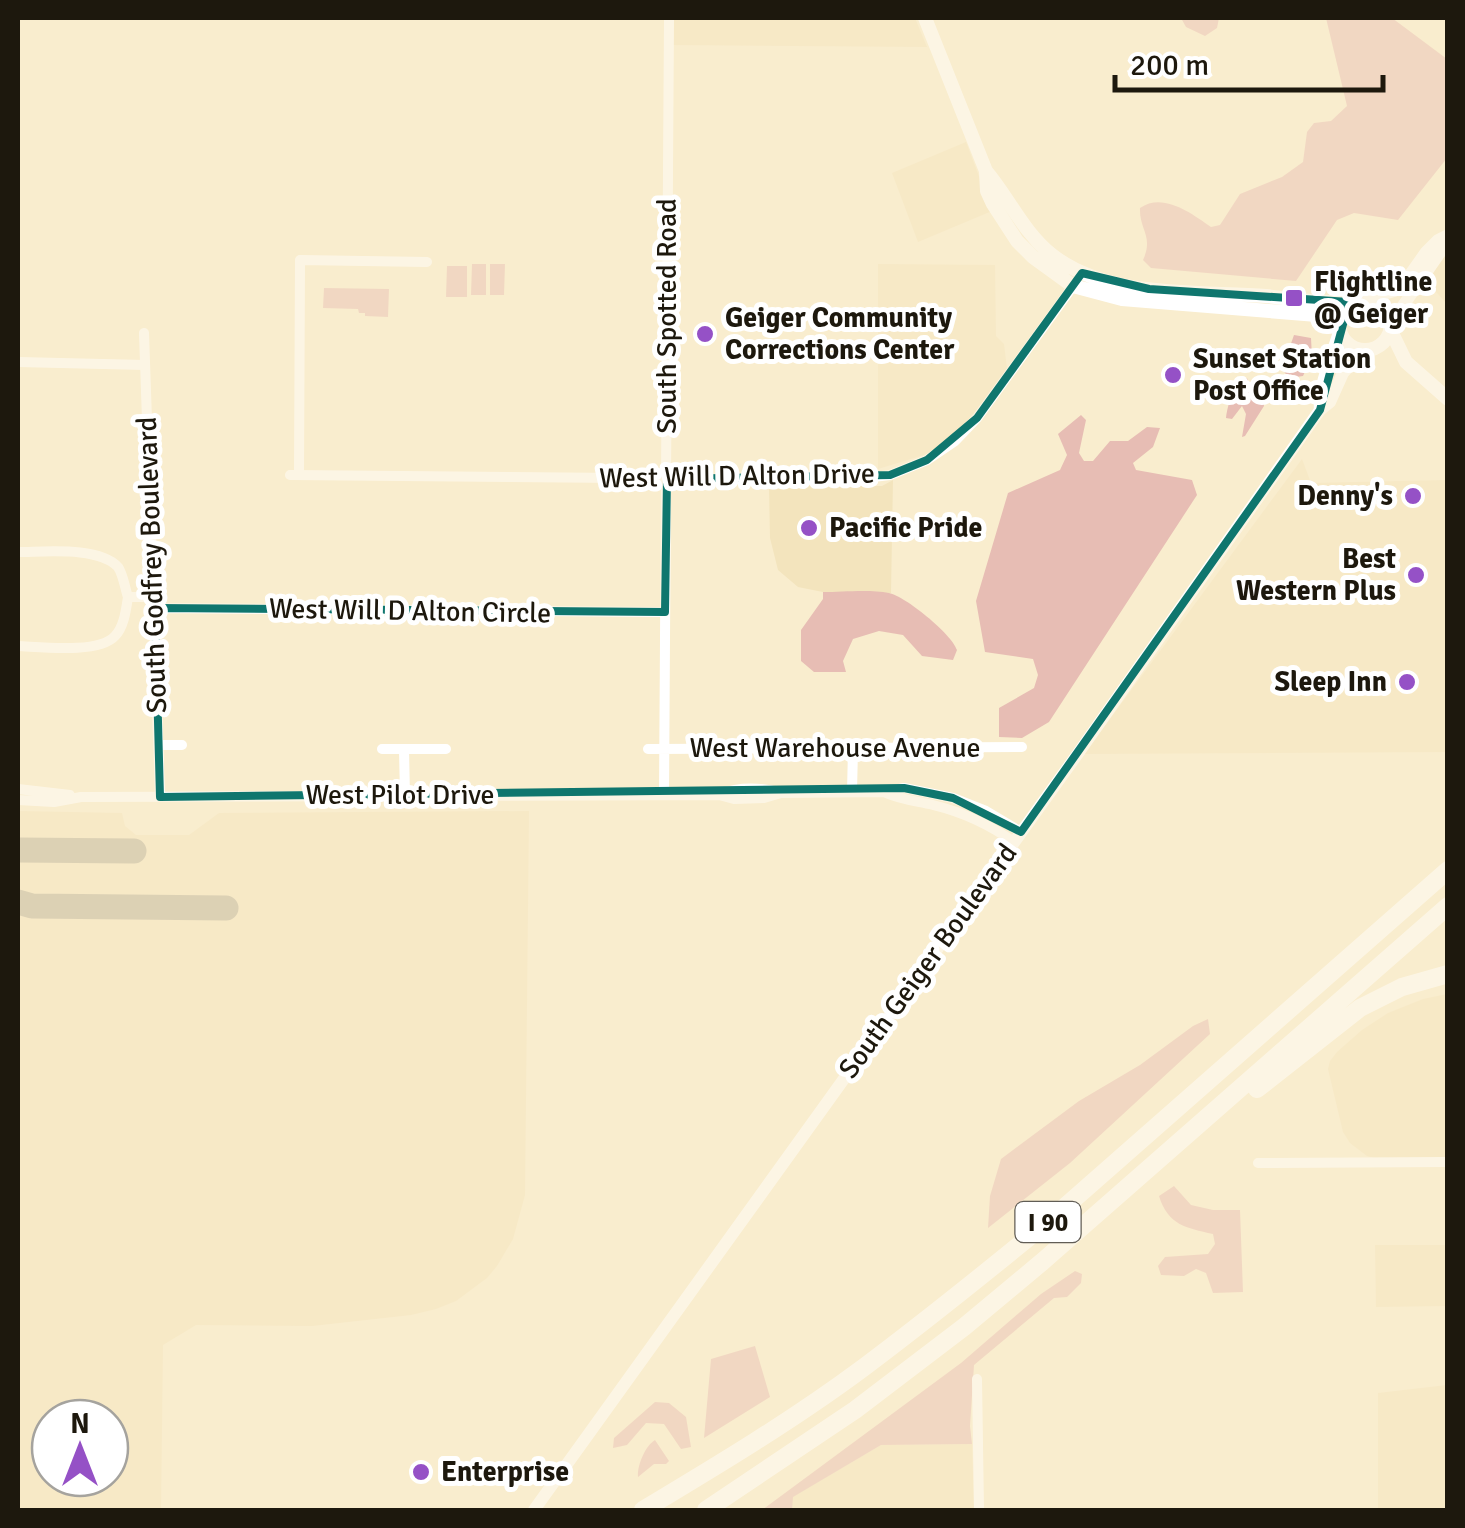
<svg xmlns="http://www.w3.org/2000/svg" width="1465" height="1528" font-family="Signika,sans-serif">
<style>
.built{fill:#f3e4bd;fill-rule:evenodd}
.green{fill:#e7bdb4}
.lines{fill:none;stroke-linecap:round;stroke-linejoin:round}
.taxiway{stroke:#b9af96;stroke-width:25}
.minor{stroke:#fff;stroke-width:10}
.tertiary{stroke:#fff;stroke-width:12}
.secondary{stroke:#fff;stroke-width:14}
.motorway{stroke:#fff;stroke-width:18}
.marked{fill:none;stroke:#0f766e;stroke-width:8;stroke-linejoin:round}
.poi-dot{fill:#9551c6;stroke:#fff;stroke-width:4}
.labels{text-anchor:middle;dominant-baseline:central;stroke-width:10;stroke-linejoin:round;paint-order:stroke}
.shield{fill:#fff;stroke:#615d56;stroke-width:2.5}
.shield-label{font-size:25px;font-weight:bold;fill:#1d180d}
.poi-label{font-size:28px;font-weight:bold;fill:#1d180d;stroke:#fff;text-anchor:start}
.street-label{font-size:28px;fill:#1d180d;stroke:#fff}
</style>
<rect width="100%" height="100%" fill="#f9edce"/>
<path class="built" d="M672,18H915L927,47L672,45Z
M966,142L992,211L918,242L892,173Z
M1447,253V304L1427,282Z
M878,264L995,265L996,336L1004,344L1007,369L980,406L959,430L936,449L924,455L878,469Z
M1302,459L1311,483L1447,480V752L1084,754Z
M893,480L891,593L823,592L798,587L778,570L770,538L769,485L882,486Z
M18,811L122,813L125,826L136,835H189L219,813L529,811L525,1195L513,1239L497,1266L487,1278L456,1301L436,1309L411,1315L312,1326L196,1325L163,1345L161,1510H18ZM50,1418H110V1478H50Z
M1447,994V1159L1374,1158L1367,1156L1350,1143L1343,1132L1328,1069L1330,1061L1337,1052L1362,1030L1388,1013L1423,999Z
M1375,1245H1447V1306L1376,1307Z
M1447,1385V1510H1378V1393Z
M972,1444L974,1510H792V1497L881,1445Z"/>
<path class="green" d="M1181,18H1219L1217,28L1205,36L1186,27Z
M1326,18H1392L1447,59V158L1398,220L1354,213L1337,220L1296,281L1151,268L1143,260C1154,236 1139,230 1140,208C1163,192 1191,213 1211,227L1220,225L1240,194L1282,177L1303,162L1307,132L1314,123L1331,121L1347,106Z
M472,264H486V295H471Z
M490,264H505L504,295H490Z
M447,266H467V297H446Z
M324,288L389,289L388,317L365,316V313H359L358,309L323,308Z
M1294,335L1311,338L1312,357L1303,376L1289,378L1282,369Z
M1247,378L1252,393L1263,399L1264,406L1245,436L1242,437L1246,414L1242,406L1232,419L1226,418C1228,404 1233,384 1247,378Z
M1081,415L1086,420L1079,453L1084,461H1093L1110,441H1128L1147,427L1160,428L1153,447L1133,463L1136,470L1192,480L1197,495L1049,722L1022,738L999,737V708L1034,688L1038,675L1033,659L985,652L976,601L1008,493L1060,470L1067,455L1058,434Z
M823,592C842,592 870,589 889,593C905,596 952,634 957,650L953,660L922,656L903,635L879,631L853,639L843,661L846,672H814L801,661V630L823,599Z
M1208,1019L1210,1034L1070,1163L988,1228L990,1196L1001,1159L1079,1101L1140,1065L1193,1026Z
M1174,1186L1191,1205L1213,1210H1240L1243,1292L1213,1293L1206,1273L1196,1269L1184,1276L1161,1275L1158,1266L1165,1257L1208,1254L1215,1244L1213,1234C1186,1228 1168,1225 1159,1196Z
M1075,1271L1082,1274L1081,1283L1067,1297L1054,1298L974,1365L970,1426L972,1444L881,1445L793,1497L792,1510H762L961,1363L1041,1294Z
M755,1346L770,1397L704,1438L711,1359Z
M655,1402L669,1403L686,1417L691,1447L681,1449L664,1424L646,1423L627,1445L613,1448L614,1438Z
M655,1440L669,1461L666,1464H654L638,1477C637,1466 645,1446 655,1440Z"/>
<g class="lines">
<path class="taxiway" d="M18,850L134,851
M18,902L32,906L226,908"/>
<path class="minor" d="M144,333L160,797
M18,362L145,365
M290,475L848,480L890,475L927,460L955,441L977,418L1076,282
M299,475L300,260L427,262
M18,552C44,552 99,546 118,567C123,574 125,588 128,597
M155,608L665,612
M18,646C41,647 99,654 115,636C124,627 126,610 128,597H154
M159,745H182
M382,749H446
M648,749L1022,747
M404,750L405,795
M18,789L70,795
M852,792L853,749
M886,793C902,800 916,801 933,805C962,812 990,825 1014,842
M720,794C741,786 760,787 781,793
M664,795L669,18
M18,800L54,802L81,797L719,795L734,799L764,798L781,793L886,792L904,788L953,798L986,811L1021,832
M1258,1163L1448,1162
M977,1379L979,1510"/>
<path class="tertiary" d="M1369,298L1394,291L1402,286L1426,252L1438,240L1448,235
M1391,323L1448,241
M1320,410C1318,387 1332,355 1339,332
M534,1510L1079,752L1320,410L1330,402L1343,373L1364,350"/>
<path class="secondary" d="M925,18L986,171C1009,198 1023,232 1052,255C1108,299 1198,291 1266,296C1295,299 1321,304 1349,302
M986,172L987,191L993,204L1017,241L1033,257L1073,286L1122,299L1317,315L1338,329
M1339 324a26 26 0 1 1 52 0a26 26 0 1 1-52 0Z
M1390,329L1406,362L1448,399"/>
<path class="motorway" d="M1257,1089L1360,1008L1402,987L1448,974
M643,1510C718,1465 793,1420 863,1368C927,1320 989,1270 1050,1220L1448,870
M706,1510L855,1410L964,1327L1042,1262L1448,906"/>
</g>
<path d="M0 0H1465V1528H0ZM1082,273L1149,289L1349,302L1320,410L1021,832L953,798L904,788L160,797L155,608L665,612L667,479L890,475L927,460L977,418Z" fill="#f9edce" fill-opacity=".55" fill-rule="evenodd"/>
<path class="marked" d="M1082,273L1149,289L1349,302L1320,410L1021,832L953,798L904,788L160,797L155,608L665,612L667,479L890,475L927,460L977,418Z"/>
<g class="poi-dot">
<rect x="1284" y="288" width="20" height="20" rx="5"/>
<circle cx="705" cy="334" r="10"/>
<circle cx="1173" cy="375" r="10"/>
<circle cx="1413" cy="496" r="10"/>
<circle cx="809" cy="528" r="10"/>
<circle cx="1416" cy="575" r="10"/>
<circle cx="1407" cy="682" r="10"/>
<circle cx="421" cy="1472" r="10"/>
</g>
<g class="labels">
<rect class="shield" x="1015.5" y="1202" width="65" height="40" rx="8"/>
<g class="shield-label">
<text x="1048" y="1222">I 90</text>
</g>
<g class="poi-label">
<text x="1314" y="282">Flightline<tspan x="1314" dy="32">@ Geiger</tspan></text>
<text x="725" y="318">Geiger Community<tspan x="725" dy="32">Corrections Center</tspan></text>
<text x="1193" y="359">Sunset Station<tspan x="1193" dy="32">Post Office</tspan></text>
<text x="1393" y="496" text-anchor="end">Denny's</text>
<text x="829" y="528">Pacific Pride</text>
<text x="1396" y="559" text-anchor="end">Best<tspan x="1396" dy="32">Western Plus</tspan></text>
<text x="1387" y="682" text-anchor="end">Sleep Inn</text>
<text x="441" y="1472">Enterprise</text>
</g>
<g class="street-label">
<text transform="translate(667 316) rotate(-90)">South Spotted Road</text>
<text transform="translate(737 476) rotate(-1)">West Will D Alton Drive</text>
<text transform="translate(152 565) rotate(-92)">South Godfrey Boulevard</text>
<text transform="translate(410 611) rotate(1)">West Will D Alton Circle</text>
<text x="835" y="748">West Warehouse Avenue</text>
<text x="400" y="795">West Pilot Drive</text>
<text transform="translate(928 961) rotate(-54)">South Geiger Boulevard</text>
</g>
</g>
<rect width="1465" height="1528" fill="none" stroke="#1d180d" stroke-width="40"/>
<g transform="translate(80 1448)"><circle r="48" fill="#ffffff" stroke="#a5a39e" stroke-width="2.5"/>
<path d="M0-8L18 38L0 25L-18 38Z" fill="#9551c6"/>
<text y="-15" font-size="28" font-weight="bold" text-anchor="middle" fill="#1d180d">N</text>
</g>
<path d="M1115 75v15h268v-15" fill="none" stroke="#1d180d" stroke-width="5"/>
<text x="1130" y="75" font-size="30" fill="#1d180d" stroke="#ffffff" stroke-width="8" paint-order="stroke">200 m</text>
</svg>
